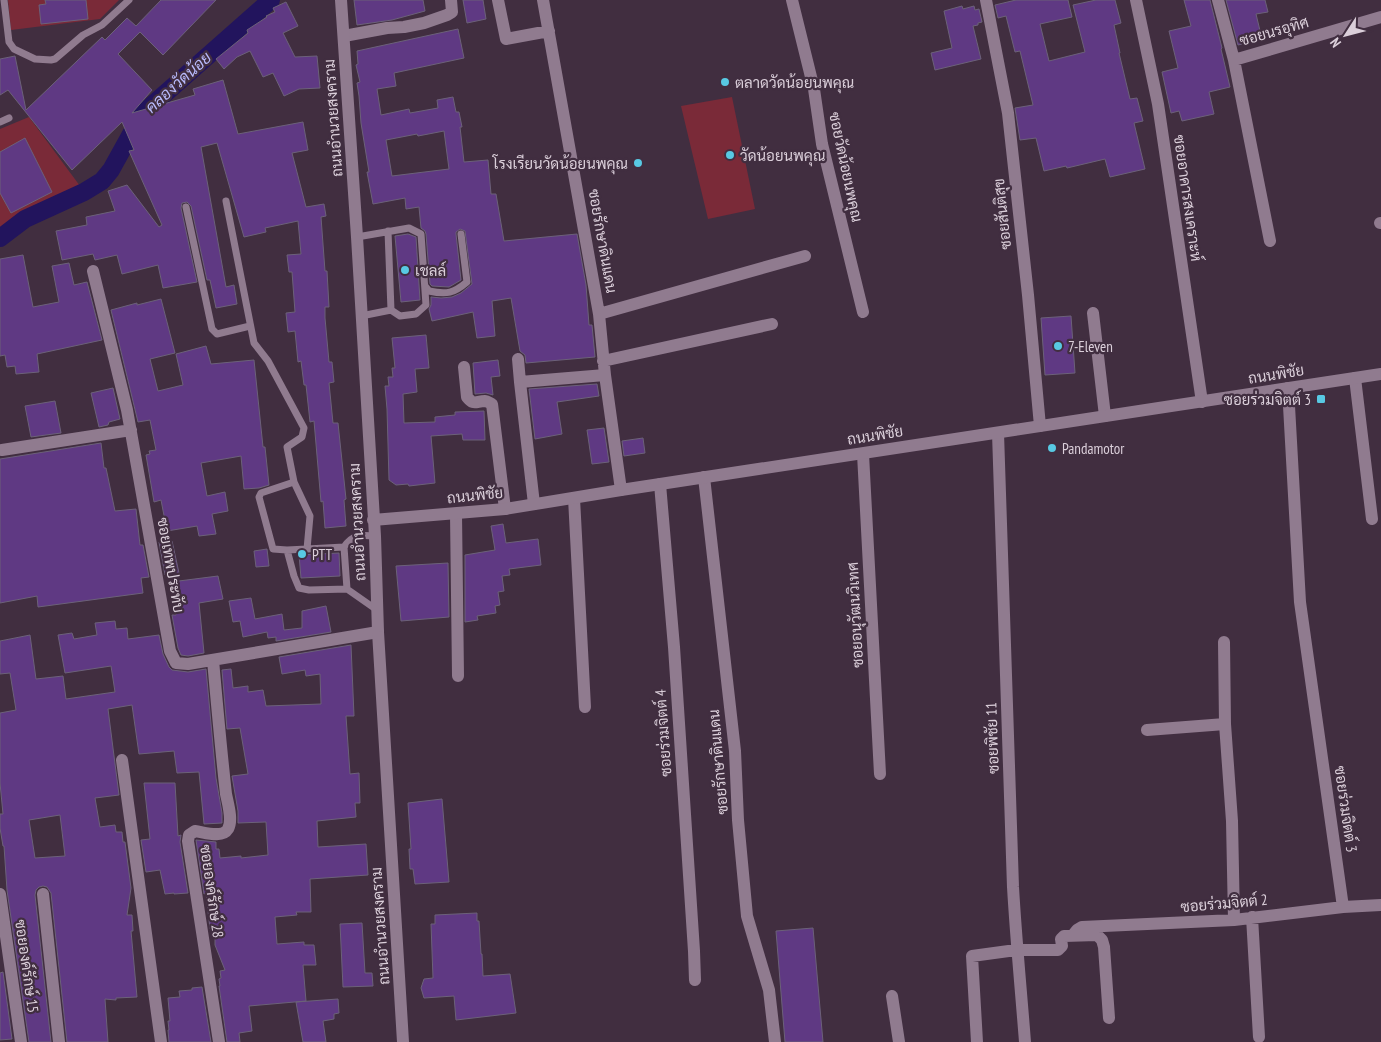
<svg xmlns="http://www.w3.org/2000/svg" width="1381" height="1042" font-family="'PT Sans Narrow',Sarabun,sans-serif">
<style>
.green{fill:#7a2a38}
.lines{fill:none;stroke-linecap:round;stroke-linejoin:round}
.canal{stroke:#22145d;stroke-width:18}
.building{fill:#5f3983;stroke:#6c6179;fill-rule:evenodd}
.service{stroke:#907b8f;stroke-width:7}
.minor{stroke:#907b8f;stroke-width:12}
.tertiary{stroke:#907b8f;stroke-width:12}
.poi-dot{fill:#58c9e3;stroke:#412e40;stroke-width:2}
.labels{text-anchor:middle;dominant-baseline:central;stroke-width:4.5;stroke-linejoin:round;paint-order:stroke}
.street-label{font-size:15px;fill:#dbcfda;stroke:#412e40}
.poi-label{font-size:15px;fill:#dbcfda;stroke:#412e40;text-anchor:start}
.water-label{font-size:16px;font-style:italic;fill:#b8bafb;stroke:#412e40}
</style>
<rect width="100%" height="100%" fill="#412e40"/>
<path class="green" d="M8,0H119L100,19L11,30Z
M732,97L755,209L708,219L681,106Z
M29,117L80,186L23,212L0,229V129Z"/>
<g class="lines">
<path class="canal" d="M0,238L25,219L84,192L102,181L111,170L142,114L271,0"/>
</g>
<path class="building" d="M45,0H86L88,19L41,24L39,5L46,4Z
M161,0H216L163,55L140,32L118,54L152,90L132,113L195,95L193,89L223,80L238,134L303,122L308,150L292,153L306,207L324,204L326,216L321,217L325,271H327L329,307H325V318L329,362H332L334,382L329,383L333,423H338L346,499L344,500L346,526L325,528L323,501L321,502L314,421L310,422L306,385H304L301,361L298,362L295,331L288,332L286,313L295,312L292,272H289L287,255L301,254L298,221L265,228L266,232L244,237L217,143L201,147L226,287L234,285L237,304L216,308L210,280H207L191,206L187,202L182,203L181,208L197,282L163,288L158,265L122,274L117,255L95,260L93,254L62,260L56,231L87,225L86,217L115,211L108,191L127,185L159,227L162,225L129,151L134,150L122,122L72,170L8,90L0,95V59L15,56L26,110L102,37L105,40L127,18L136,26Z
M354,0H423L425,11L392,20L357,25Z
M463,0H483L486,19L467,23Z
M1016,0H1068L1072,17L1040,24L1049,61L1085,52L1073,5L1096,0H1115L1121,23L1114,25L1120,53H1119L1130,99L1137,98L1143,121L1134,123L1145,169L1110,177L1105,159L1067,168L1066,166L1044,171L1036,138L1020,140L1015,108L1033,105L1020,51L1015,52L1006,16L998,18L995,5Z
M1184,0H1210L1222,48L1221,49L1230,87L1209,92L1214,114L1182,121L1179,111L1171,113L1162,72L1178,68L1169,31L1191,26Z
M1226,0H1265L1268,12L1256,14L1262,39L1238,45Z
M286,2L298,26L283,33L295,57L317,56L320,88L299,89L284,96L273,73L263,77L250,51L237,57L224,69L216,59L248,33L247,30L267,17L266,16L275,12L273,8Z
M962,6L963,9L974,6L975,10L979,9L982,22L978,23V25L973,26L981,59L935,70L931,53L952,48L944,11Z
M458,29L464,58L394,73L396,86L377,89L381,115L409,109L410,113L438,108L437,100L453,97L456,112H459L462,127H460L464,162L488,160L491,194H496L504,241L577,234L586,285L589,325H592L595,357L526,363L525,355L520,351L511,298L492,301L495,336L477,338L473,312L432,321L429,309L431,305V297L441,298L452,297L461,293L472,284L465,231L460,229L456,232V234L461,280L449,287L432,286L430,284L426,234L425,231L421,228L419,207L406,209L405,198L373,204L367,172H369L361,123L359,96L357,83L360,82L356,65L358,64L357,51ZM444,131L449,169L392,176L386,140L417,134L418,136Z
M25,138L52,192L11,213L0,193V152Z
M408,234L416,237L420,300L401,302L395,236Z
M23,255L33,307L59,302L52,266L69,263L74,285L87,282L102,340L37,354L39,372L16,374L15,366L7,367L5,355L0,356V259Z
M161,299L175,353L150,359L158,391L183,385L176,354L206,346L211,364L254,360L263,447H265L269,485L259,488L244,489L241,456L201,463L207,496L225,492L228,511L212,514L216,534L199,536L197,526L167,531L161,500L154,502L146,455L150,454L149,451L156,450L150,420L138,422L111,310L137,303V305Z
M1071,316L1075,373L1045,375L1041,318Z
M426,335L429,368L415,369L417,392L403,394L404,423L435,422V417L455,415V412L484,411L485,440H463L462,434L431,436L435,483L409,486L408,484L396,485L389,480L387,409L385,386H389L388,377H393L392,368H395L392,338Z
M498,360L500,376L491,377L493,395L486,393L475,394L473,363Z
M597,384L599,396L557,402L562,434L535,439L529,389Z
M113,388L120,419L109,422L108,425L99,427L91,393Z
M55,401L61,433L31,437L25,406Z
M604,428L609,462L592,464L587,430Z
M643,438L645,453L624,456L622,441Z
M101,443L104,468H106L115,511L136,509L140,545H143L149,577L141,578L143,593L38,607L37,596L0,603V459Z
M503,524L506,543L538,539L541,565L509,569L510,575L502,576L504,591L498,592L500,605L495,606L496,613L477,616L478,620L465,622V555L495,550L491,526Z
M172,541L179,573L165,575L159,542Z
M267,549L269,566L256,567L254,551Z
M339,553L340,576L301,578L299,555Z
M448,563L449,617L401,621L396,566Z
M218,576L223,599L199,603L204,653L188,656L181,655L178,648L172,615H176L171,582Z
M251,598L255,619L282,614L284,630L302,628V611L326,606L331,632L276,641V637L268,638L267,632L243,637L240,621L233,622L229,601Z
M115,621L116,629L127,628L128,639L159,635L163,654L169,667L172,670L188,672L206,669L216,778L222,813V823L204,824L199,772L177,773L174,751L139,754L132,705L108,709L119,795L95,798L100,827L115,825L116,832H122L123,842H125L131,888L127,915H132L133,931H131L137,997L116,998V1000L105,999L108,1042H67L51,893L47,887L43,886L39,887L36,890L35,895L51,1042H29L7,890L4,846H3L0,828V814H3L0,783V713L16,710L10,673L0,674V641L30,635L36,679L63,676L66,699L115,692L111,666L65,673L58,635L72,633L74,639L97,635L95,623ZM60,815L65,856L35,858L29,820Z
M351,645L354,716H346L350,774L359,773L360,803H355L356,817L317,821L318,847L366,844L368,875L310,879L311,912H296L297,915L275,917L277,944L304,942V945H314L316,965H303L306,1001L249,1006L252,1031L239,1033L240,1042H227L219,986H220L219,979L221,978L220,971L225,970L215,945V929H210L206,893L204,894L196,840L216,842V849H219L220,858L241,856V858L268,855L266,822L238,823V811L232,776L248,774L240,728L227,729L222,670L231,669L233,688L248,686V692L263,690L266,706L321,704L320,674L306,676L305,670L282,674L279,657Z
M144,783H175L178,836L181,835L180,842L188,893L174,894V893L165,894L160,870L146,872L141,840L150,839Z
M442,799L449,882L415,884L413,869H410L409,849H411L408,803Z
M477,913V921H479L481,954H482L483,976L510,974L516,1013L456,1020L454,996L424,998L421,988L424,979L433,978L431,924H435V915Z
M362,923L365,973H372L373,986L343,987L340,924Z
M813,928L823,1042H785L776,931Z
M3,972L12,1039L0,1040V973Z
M202,987L211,1042H169L168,1030H169L168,1021H170L168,998L180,997L179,991L192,990V988Z
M338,999L339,1013L334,1014V1019L323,1021L326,1042H303L296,1002Z"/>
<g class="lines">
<path class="service" d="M4,0L9,42L14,49L35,59L51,60L55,59L83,35L102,25L129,0
M0,122L9,118
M226,201L254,343L268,361L304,428L302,437L287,447L294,482L310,516L307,549L344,547C353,534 360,535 375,536
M186,207L212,329L217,334L250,326
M357,237L409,228L421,234L426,305L416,314L400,316L391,310L388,231
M425,286L429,291C447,295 454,293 467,282L461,234
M361,316L391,310
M294,482L261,493L259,497L273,549L287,550L294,576L299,588L309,590L347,589
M344,547L347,589L377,610
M287,550L307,549"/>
<path class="minor" d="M498,0L506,39L549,31
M543,0L599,314L605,375L621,490
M792,0L814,89L822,144L863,312
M986,0L1008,113L1028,295L1040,426
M1136,0L1158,104L1202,402
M1218,0L1234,60L1270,241
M344,36L387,28L404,27L424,23L447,15L452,12L451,0
M1234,60L1381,17
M1380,223H1381
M93,271L127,410L170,651L176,663L188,664L378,632
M1093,313L1105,416
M599,314L805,256
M518,359L520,382L534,504
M603,361L772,324
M464,367L467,397C474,406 476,401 485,401C487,401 490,403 492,404L505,509
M1355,378L1372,519
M520,382L605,375
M1288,388L1300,602L1343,907
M998,433L1013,887C1016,939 1021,990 1025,1042
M2,450L131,430
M863,454L880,774
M704,477L735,751L738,820L747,916L769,990L775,1042
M660,484L674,647L694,951L695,980
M574,498L585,707
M456,514L458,676
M1224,642L1225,724L1232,821L1234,920
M213,660C217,705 221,750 226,794C228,804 233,820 228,829C222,839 204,832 195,831L189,835L188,841L219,1042
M1147,730L1225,724
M122,760L161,1042
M0,894L21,1042
M43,894L59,1042
M1252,917L1259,1037
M1073,935L1077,930L1082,927L1234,920L1343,907L1381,905
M892,996L899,1042
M977,1042L972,956L1016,950H1058L1062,946L1061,939L1064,936L1097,935L1102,940L1104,947L1109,1018"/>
<path class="tertiary" d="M341,0L357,237L375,536L378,632L403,1042
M373,520L505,509L621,490L1381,374"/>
</g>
<g class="poi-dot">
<circle cx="725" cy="82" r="5"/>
<circle cx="730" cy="155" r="5"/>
<circle cx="638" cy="163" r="5"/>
<circle cx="405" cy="270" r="5"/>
<circle cx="1058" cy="346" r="5"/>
<rect x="1316" y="394" width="10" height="10" rx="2.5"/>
<circle cx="1052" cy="448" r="5"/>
<circle cx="302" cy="554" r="5"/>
</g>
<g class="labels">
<g class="street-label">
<text transform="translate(1274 31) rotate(-16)">ซอยนรอุทิศ</text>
<text transform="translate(333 118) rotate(-94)">ถนนอำนวยสงคราม</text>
<text transform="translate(846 167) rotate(78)">ซอยวัดน้อยนพคุณ</text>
<text transform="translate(1188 198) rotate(82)">ซอยอาคารสงเคราะห์</text>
<text transform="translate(1002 214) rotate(-96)">ซอยสันติสุข</text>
<text transform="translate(603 241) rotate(80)">ซอยรักษาดินแดน</text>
<text transform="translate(1276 374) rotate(-9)">ถนนพิชัย</text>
<text transform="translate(875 435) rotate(-9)">ถนนพิชัย</text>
<text transform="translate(475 495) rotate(-6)">ถนนพิชัย</text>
<text transform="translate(357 522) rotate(-93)">ถนนอำนวยสงคราม</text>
<text transform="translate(171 565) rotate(80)">ซอยเทพประทับ</text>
<text transform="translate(855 615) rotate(-93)">ซอยอนุวัฒนวิเทศ</text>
<text transform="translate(663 733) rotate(-94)">ซอยร่วมจิตต์ 4</text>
<text transform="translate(992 738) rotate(-92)">ซอยพิชัย 11</text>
<text transform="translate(718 762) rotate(-95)">ซอยรักษาดินแดน</text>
<text transform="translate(1346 809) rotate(82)">ซอยร่วมจิตต์ 3</text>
<text transform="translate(212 891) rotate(82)">ซอยองค์รักษ์ 28</text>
<text transform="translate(1224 903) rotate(-5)">ซอยร่วมจิตต์ 2</text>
<text transform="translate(380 926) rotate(-94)">ถนนอำนวยสงคราม</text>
<text transform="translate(27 966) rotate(82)">ซอยองค์รักษ์ 15</text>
</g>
<g class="poi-label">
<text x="735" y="82">ตลาดวัดน้อยนพคุณ</text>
<text x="740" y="155">วัดน้อยนพคุณ</text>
<text x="628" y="163" text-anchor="end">โรงเรียนวัดน้อยนพคุณ</text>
<text x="415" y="270">เชลล์</text>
<text x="1068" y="346">7-Eleven</text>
<text x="1311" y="399" text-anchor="end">ซอยร่วมจิตต์ 3</text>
<text x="1062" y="448">Pandamotor</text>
<text x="312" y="554">PTT</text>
</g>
<g class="water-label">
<text transform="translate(178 82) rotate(-42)">คลองวัดน้อย</text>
</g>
</g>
<g transform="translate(1346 35) rotate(234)" stroke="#412e40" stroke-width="4" paint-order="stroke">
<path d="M0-4L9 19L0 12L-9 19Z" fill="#dbcfda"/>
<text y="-8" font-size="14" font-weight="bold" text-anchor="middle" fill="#dbcfda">N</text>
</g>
</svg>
